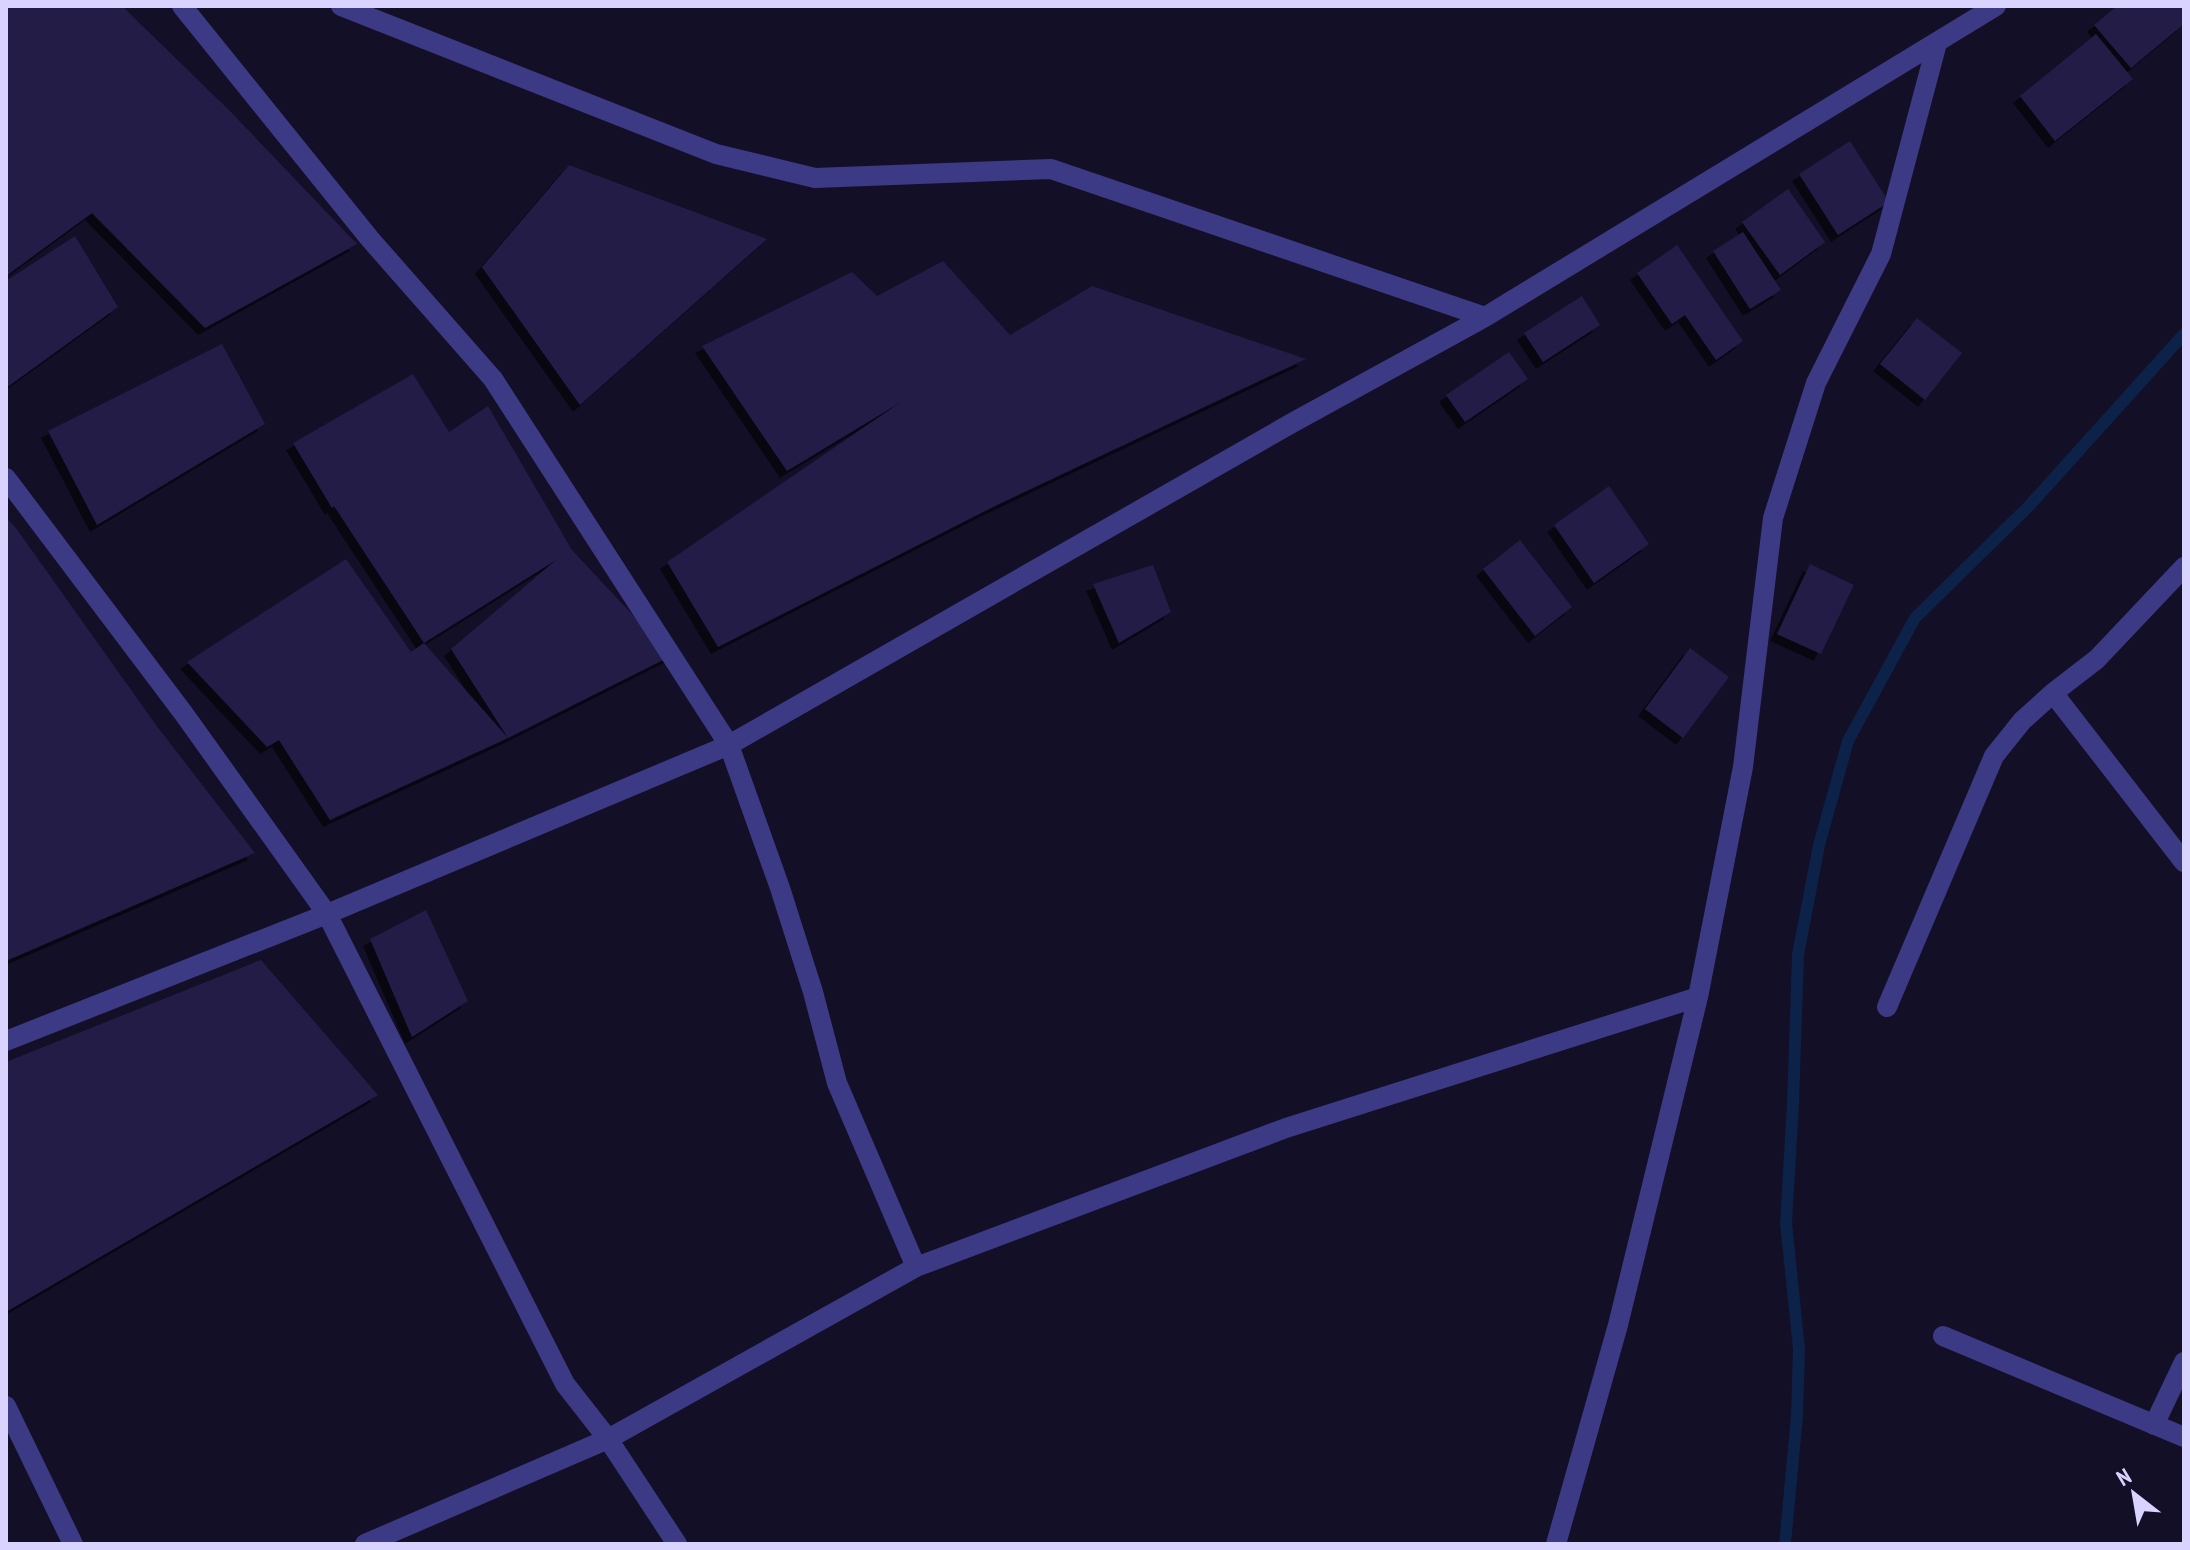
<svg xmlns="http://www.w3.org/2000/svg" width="2190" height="1550" font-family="'PT Sans Narrow',sans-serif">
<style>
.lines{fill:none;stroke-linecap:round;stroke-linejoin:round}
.stream{stroke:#0c2248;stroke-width:12}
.building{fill:#241b47;filter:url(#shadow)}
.minor{stroke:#3d3a85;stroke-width:20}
</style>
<defs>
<filter id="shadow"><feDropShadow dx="-7" dy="7" stdDeviation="0" flood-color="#0009"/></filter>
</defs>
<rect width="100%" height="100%" fill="#130f26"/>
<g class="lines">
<path class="stream" d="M1785,1544L1797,1416L1799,1349L1786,1223L1793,1104L1798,955L1819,845L1848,741L1915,618L2029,506L2184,334"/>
</g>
<path class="building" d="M6,6H122L230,111L357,244L205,328L92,213L6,276Z
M2117,6H2184V24L2131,68L2094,25Z
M2096,34L2133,79L2055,141L2020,96Z
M1850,141L1889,202L1838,235L1799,174Z
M569,165L767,239L580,405L482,267Z
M1788,189L1825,242L1780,275L1742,222Z
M1743,232L1781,290L1750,309L1713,251Z
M75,236L118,307L6,388V281Z
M1677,245L1743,341L1716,360L1685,315L1672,324L1637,273Z
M943,261L1010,335L1092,286L1306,359L993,507L718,647L667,562L901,402L787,471L702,346L852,272L877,296Z
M1582,296L1600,325L1543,362L1524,333Z
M1917,318L1962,353L1925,400L1880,364Z
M222,344L265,424L97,525L48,431Z
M1509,352L1528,379L1465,422L1446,395Z
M413,374L449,432L488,406L572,550L671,656L508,738L451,649L556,560L424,643L334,506L332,508L293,443Z
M1609,486L1649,544L1594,583L1554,525Z
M6,517L16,528L156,725L255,853L6,961Z
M1520,540L1572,607L1535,636L1483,569Z
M346,559L411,652L424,643L508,738L330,820L279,740L267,747L187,662Z
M1810,564L1854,585L1821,654L1777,634Z
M1153,565L1171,612L1119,643L1093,584Z
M1690,648L1729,677L1683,738L1645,709Z
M426,910L468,1001L412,1037L370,939Z
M261,960L378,1095L6,1312V1062Z"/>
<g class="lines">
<path class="minor" d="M182,6L370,239L493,379L729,745L780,888L813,992L837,1083L916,1267
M341,6L716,154L815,178L1051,169L1485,317
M6,478L184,714L327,914L565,1384L608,1439L677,1544
M2053,693L2184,862
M1887,1007L1994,756L2022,721L2053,693L2097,659L2184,567
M6,1041L327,914L729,745L1292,423L1485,317L1996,6
M1943,1336L2184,1437
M6,1406L73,1544
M2154,1425L2184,1362
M365,1544L608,1439L916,1267L1286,1128L1698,997
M1556,1544L1618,1325L1698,997L1743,767L1773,518L1816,383L1881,254L1937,43"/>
</g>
<rect width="2190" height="1550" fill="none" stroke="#d9d4ff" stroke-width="16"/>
<g transform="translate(2134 1494) rotate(329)" stroke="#130f26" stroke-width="6" paint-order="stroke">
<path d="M0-6L14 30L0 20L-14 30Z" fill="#d9d4ff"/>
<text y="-12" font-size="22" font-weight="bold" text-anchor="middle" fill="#d9d4ff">N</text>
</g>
</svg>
